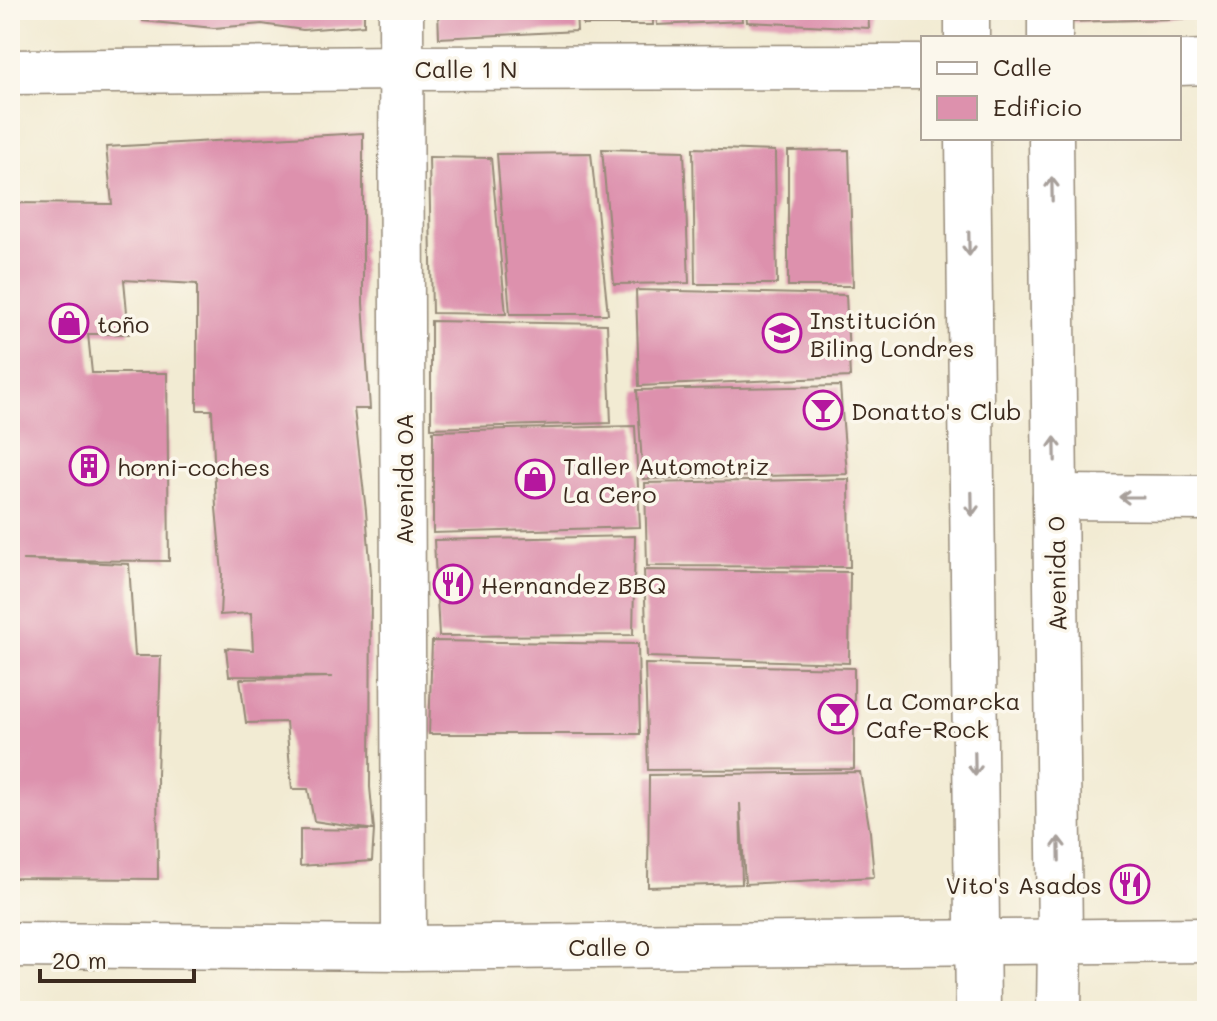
<svg xmlns="http://www.w3.org/2000/svg" width="1217" height="1021" font-family="Mali,sans-serif">
<style>
.building{fill:#dd91ad}
.lines{fill:none;stroke-linecap:round;stroke-linejoin:round}
.street-casing{stroke:#968a78;stroke-width:47}
.secondary-casing{stroke:#968a78;stroke-width:47}
.street{stroke:#fff;stroke-width:44}
.secondary{stroke:#fff;stroke-width:44}
.oneway{stroke:#a79f9a}
.labels{text-anchor:middle;dominant-baseline:central;stroke-width:7;stroke-linejoin:round;paint-order:stroke}
.street-label{font-size:24px;fill:#3b2a1e;stroke:#fbf7ec}
.poi-label{font-size:24px;fill:#3b2a1e;stroke:#fbf7ec;text-anchor:start}
</style>
<rect width="100%" height="100%" fill="#fbf7ec"/>
<filter id="ink" filterUnits="userSpaceOnUse"><feTurbulence type="fractalNoise" baseFrequency=".0125" numOctaves="2"/><feDisplacementMap in="SourceGraphic" scale="16" xChannelSelector="R" yChannelSelector="G"/><feConvolveMatrix kernelMatrix="1 2 1 2 8 2 1 2 1" color-interpolation-filters="sRGB"/></filter>
<filter id="wash" filterUnits="userSpaceOnUse"><feTurbulence type="fractalNoise" baseFrequency=".006" numOctaves="4" result="noise"/><feDisplacementMap in="SourceGraphic" scale="32" xChannelSelector="R" yChannelSelector="G"/><feGaussianBlur stdDeviation="1.8" result="paint"/><feColorMatrix in="noise" values="0 0 0 0 0 0 0 0 0 0 0 0 0 0 0 0 0 1.4 0 .05"/><feComposite in="paint" operator="in"/></filter>
<g filter="url(#wash)">
<rect width="100%" height="100%" fill="#f2ebd3"/>
<g id="blocks">
<path class="building" d="M142,10H364V25L303,30L262,24L214,28L143,21Z
M438,10H576L577,31L439,38Z
M582,10H653V25H583Z
M656,10H741L742,21L657,25Z
M746,10H868L869,28L747,22Z
M1070,10H1207V18L1070,22Z
M363,133V303L370,409H354L366,511L371,575L370,787L374,830L372,861L300,866V829L374,830L314,821L308,789H292L286,722L246,723L240,679L333,677L229,676L226,648L253,650L251,613L220,615L222,573L216,508L212,410H197V284L124,280L129,334H88L92,373H167L169,561L22,560L129,564L135,656H161L157,774L158,879L10,878V203L112,204L106,147Z
M693,148L775,151L777,284H695Z
M602,149L684,151L689,283L614,284Z
M849,150L853,286H788V151Z
M591,153L608,314H510L497,154Z
M429,157L491,158L506,314L432,313Z
M636,290L846,295L850,377L639,386Z
M431,321L607,324L611,423L431,428Z
M840,386L847,474L643,479L637,390Z
M635,426L640,527L433,533V431Z
M849,479L850,567L647,566L645,483Z
M635,536L633,635L439,636L434,540Z
M644,570L850,572L849,663L647,657Z
M432,641L638,644L640,734H429Z
M645,664L854,668V769L648,770Z
M860,772L870,832L874,877L745,884L740,803L742,884L648,887L649,775Z"/>
</g>
</g>
<g filter="url(#ink)">
<use href="#blocks" fill-opacity="0" stroke="#968a78" stroke-width="2"/>
<g class="lines">
<defs>
<path id="street" d="M401,10L404,948
M1179,63L1207,62
M10,72L402,68L923,67
M1055,497L1207,498
M10,945L404,948L1207,940"/>
<path id="secondary" d="M967,10V38
M1050,10V38
M968,138L978,1011
M1051,138L1060,939L1059,1011"/>
</defs>
<use href="#street" class="street-casing"/>
<use href="#secondary" class="secondary-casing"/>
<use href="#street" class="street"/>
<use href="#secondary" class="secondary"/>
</g>
<defs><path id="oneway-shaft" d="M-6 0H5M1.5-3L5.5 0L1.5 3" fill="none" stroke-width="1.6" stroke-linecap="round" stroke-linejoin="round" transform="scale(2)"/></defs>
<g class="oneway">
<use href="#oneway-shaft" transform="translate(1052 189) rotate(-91)"/>
<use href="#oneway-shaft" transform="translate(969 244) rotate(89)"/>
<use href="#oneway-shaft" transform="translate(1055 449) rotate(-91)"/>
<use href="#oneway-shaft" transform="translate(1131 497) rotate(-180)"/>
<use href="#oneway-shaft" transform="translate(972 504) rotate(89)"/>
<use href="#oneway-shaft" transform="translate(975 764) rotate(89)"/>
<use href="#oneway-shaft" transform="translate(1059 849) rotate(-91)"/>
</g>
</g>
<defs>
<symbol id="shop-ring" viewBox="-11 -11 22 22"><circle r="9.5" fill="#fbf7ec" stroke="#b5179e" stroke-width="1.5"/><path d="M-5-2.5h2.3a2.7 3.5 0 0 1 5.4 0H5L5.5 6h-11ZM-1.5-2.5h3a1.5 2.3 0 0 0-3 0Z" fill="#b5179e"/></symbol>
<symbol id="school-ring" viewBox="-11 -11 22 22"><circle r="9.5" fill="#fbf7ec" stroke="#b5179e" stroke-width="1.5"/><path d="M0-5L7-2L0 1L-7-2ZM-4 1L0 2.5L4 1V4Q0 6-4 4Z" fill="#b5179e"/></symbol>
<symbol id="bar-ring" viewBox="-11 -11 22 22"><circle r="9.5" fill="#fbf7ec" stroke="#b5179e" stroke-width="1.5"/><path d="M-6-5H6L.8 .8V4.5H3.5V6h-7V4.5H-.8V.8Z" fill="#b5179e"/></symbol>
<symbol id="building-ring" viewBox="-11 -11 22 22"><circle r="9.5" fill="#fbf7ec" stroke="#b5179e" stroke-width="1.5"/><path d="M-4-6H4V6H1V3H-1V6H-4ZM-2.5-4.3h1.7v1.8h-1.7ZM.8-4.3h1.7v1.8H.8ZM-2.5-1h1.7V.8h-1.7ZM.8-1h1.7V.8H.8Z" fill="#b5179e"/></symbol>
<symbol id="restaurant-ring" viewBox="-11 -11 22 22"><circle r="9.5" fill="#fbf7ec" stroke="#b5179e" stroke-width="1.5"/><path d="M-5-6h1v4h1v-4h1v4h1v-4h1v5L-1.5 .5V6h-2V.5L-5-1ZM5-6V6H3V1.5H1.5Q1.5-4 5-6Z" fill="#b5179e"/></symbol>
</defs>
<g fill-rule="evenodd">
<use href="#shop-ring" x="47" y="301" width="44" height="44"/>
<use href="#school-ring" x="760" y="311" width="44" height="44"/>
<use href="#bar-ring" x="801" y="388" width="44" height="44"/>
<use href="#building-ring" x="67" y="444" width="44" height="44"/>
<use href="#shop-ring" x="513" y="457" width="44" height="44"/>
<use href="#restaurant-ring" x="431" y="562" width="44" height="44"/>
<use href="#bar-ring" x="816" y="692" width="44" height="44"/>
<use href="#restaurant-ring" x="1108" y="862" width="44" height="44"/>
</g>
<g class="labels">
<g class="street-label">
<text x="466" y="68">Calle 1 N</text>
<text transform="translate(403 479) rotate(-90)">Avenida 0A</text>
<text transform="translate(1056 574) rotate(-91)">Avenida 0</text>
<text x="609" y="946">Calle 0</text>
</g>
<g class="poi-label">
<text x="810" y="319">Institución<tspan x="810" dy="28">Biling Londres</tspan></text>
<text x="97" y="323">toño</text>
<text x="851" y="410">Donatto's Club</text>
<text x="563" y="465">Taller Automotriz<tspan x="563" dy="28">La Cero</tspan></text>
<text x="117" y="466">horni-coches</text>
<text x="481" y="584">Hernandez BBQ</text>
<text x="866" y="700">La Comarcka<tspan x="866" dy="28">Cafe-Rock</tspan></text>
<text x="1102" y="884" text-anchor="end">Vito's Asados</text>
</g>
</g>
<rect width="1217" height="1021" fill="none" stroke="#fbf7ec" stroke-width="40"/>
<rect x="921" y="36" width="260" height="104" fill="#fbf7ec" stroke="#aea59a" stroke-width="2"/>
<rect x="937" y="62" width="40" height="12" fill="#ffffff" stroke="#aea59a" stroke-width="2"/>
<text x="993" y="76" font-size="24" fill="#3b2a1e">Calle</text>
<rect x="937" y="96" width="40" height="24" fill="#dd91ad" stroke="#aea59a" stroke-width="2"/>
<text x="993" y="116" font-size="24" fill="#3b2a1e">Edificio</text>
<path d="M40 969v12h154v-12" fill="none" stroke="#3b2a1e" stroke-width="4"/>
<text x="52" y="969" font-size="24" fill="#3b2a1e" stroke="#fbf7ec" stroke-width="6" paint-order="stroke">20 m</text>
</svg>
